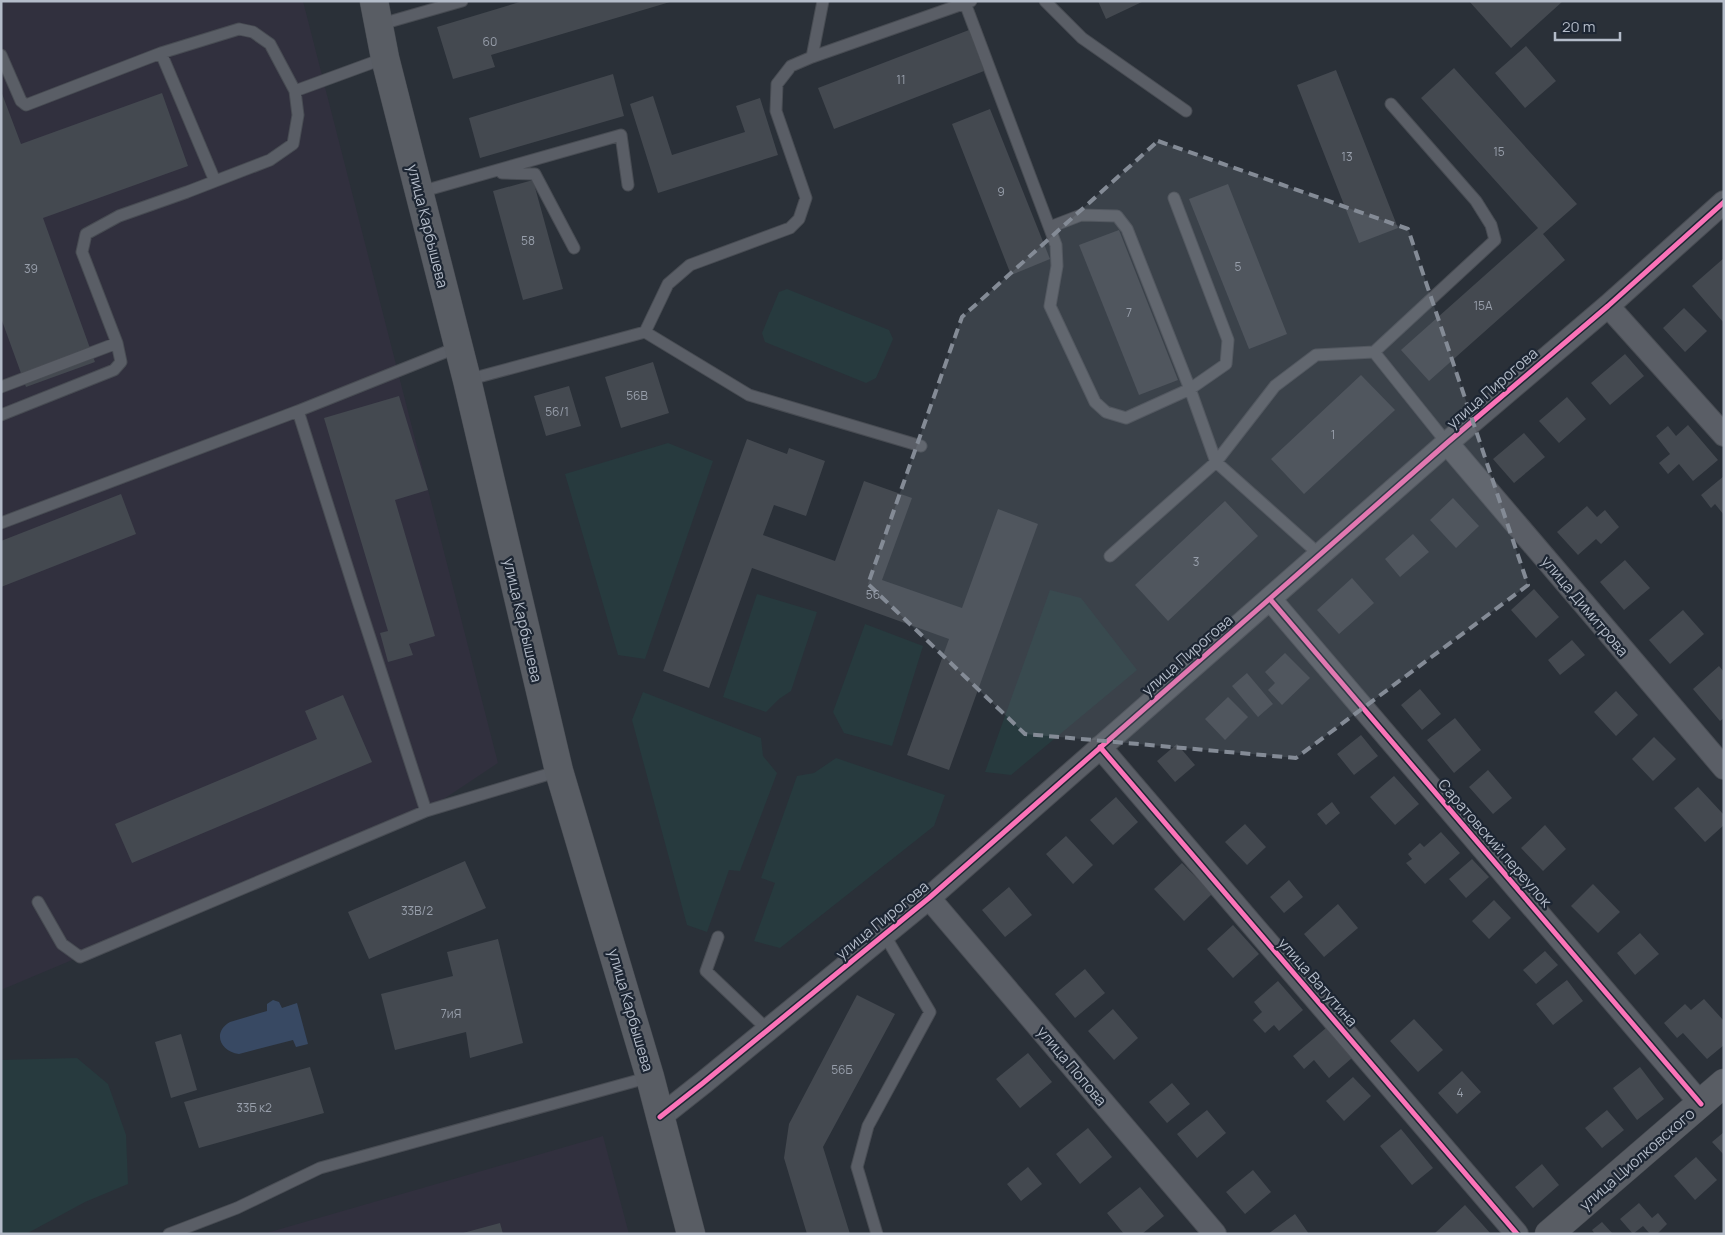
<svg xmlns="http://www.w3.org/2000/svg" width="1725" height="1235" font-family="Manrope,sans-serif">
<style>
.medical{fill:#31303e}
.green{fill:#273a3e}
.water{fill:#384963}
.building{fill:#444950}
.lines{fill:none;stroke-linecap:round;stroke-linejoin:round}
.lane-casing{stroke:#484c53;stroke-width:13}
.street-casing{stroke:#484c53;stroke-width:24}
.secondary-casing{stroke:#484c53;stroke-width:29}
.lane{stroke:#5a5e66;stroke-width:11}
.street{stroke:#5a5e66;stroke-width:22}
.secondary{stroke:#595d64;stroke-width:28}
.cycleway-casing{stroke:#1d2633;stroke-width:8}
.cycleway{stroke:#fb73b8;stroke-width:5}
.marked{fill:#848b96;fill-opacity:0.2;stroke:#848b96;stroke-width:4;stroke-dasharray:10 6;stroke-linejoin:round}
.labels{text-anchor:middle;dominant-baseline:central;stroke-width:4.5;stroke-linejoin:round;paint-order:stroke}
.number-label{font-size:12px;fill:#989fab}
.street-label{font-size:15px;fill:#b4bcc9;stroke:#1d2633}
</style>
<rect width="100%" height="100%" fill="#2a3038"/>
<path class="medical" d="M1,1H303L498,763L426,811L1,990Z
M603,1136L629,1234H263Z"/>
<path class="green" d="M787,289L889,330L893,339L876,378L866,383L765,342L762,333L779,292Z
M668,443L713,461L645,659L618,655L565,474Z
M1050,590L1081,598L1137,670L1011,775L985,772Z
M757,594L817,612L791,691L779,699L766,712L723,697Z
M865,624L923,646L892,746L844,733L833,712Z
M643,692L761,738L763,756L777,773L740,871L729,870L707,932L687,925L632,720Z
M836,758L945,795L934,826L780,948L754,941L775,883L761,878L797,776L814,773Z
M77,1058L108,1084L126,1135L128,1184L85,1202L26,1234H1V1060Z"/>
<path class="water" d="M273,1000L279,1002L282,1008L297,1003L308,1044L296,1047L293,1040L239,1054C220,1052 212,1032 230,1022L267,1011V1004Z"/>
<path class="building" d="M523,1H670V2L491,55L495,67L453,79L437,27Z
M1098,1H1144L1106,19Z
M1469,1H1563L1511,48Z
M969,30L984,71L834,129L818,88Z
M1526,46L1556,81L1525,108L1495,73Z
M1454,68L1577,204L1543,234L1565,260L1429,381L1401,350L1538,228L1421,98Z
M1336,70L1398,228L1359,243L1297,85Z
M613,74L624,116L480,158L469,118Z
M1,91L21,144L162,93L188,166L43,218L95,362L26,387L1,318Z
M653,96L672,155L745,132L736,106L760,98L778,155L658,193L630,104Z
M990,109L1050,259L1011,275L952,124Z
M533,180L563,289L523,300L493,191Z
M1228,184L1287,334L1249,349L1189,199Z
M1119,230L1178,380L1139,395L1079,245Z
M1724,258V323L1692,286Z
M1684,308L1707,331L1685,352L1663,328Z
M1625,354L1644,376L1610,405L1591,383Z
M653,362L669,413L621,428L605,377Z
M1361,375L1395,410L1304,494L1271,459Z
M569,386L581,426L546,436L534,396Z
M399,396L428,490L395,500L435,636L409,644L413,655L388,662L380,633L388,631L324,418Z
M1567,397L1586,419L1559,443L1539,421Z
M1688,425L1718,460L1693,481L1679,464L1668,474L1659,463L1670,454L1656,436L1668,426L1676,436Z
M1524,433L1545,457L1514,483L1493,459Z
M747,439L787,454L789,448L825,461L806,516L774,505L763,535L835,561L864,481L912,498L882,580L962,608L998,509L1038,524L949,770L907,755L949,639L752,568L709,688L663,671Z
M1724,476V515L1715,504L1711,508L1701,495Z
M121,494L136,534L1,587V541Z
M1453,498L1479,526L1456,548L1430,520Z
M1225,501L1258,536L1168,621L1135,585Z
M1587,506L1597,517L1605,510L1619,527L1601,544L1596,539L1578,555L1557,532Z
M1413,534L1429,552L1400,577L1385,559Z
M1625,560L1650,588L1624,610L1600,582Z
M1352,578L1374,603L1339,634L1317,610Z
M1534,589L1559,617L1536,638L1511,610Z
M1683,610L1704,634L1670,664L1649,640Z
M1572,640L1585,655L1560,675L1548,660Z
M1285,653L1310,678L1282,705L1268,690L1275,683L1265,672Z
M1719,666L1724,672V718L1720,721L1693,689Z
M1247,673L1273,704L1258,717L1232,686Z
M1420,689L1441,714L1422,730L1401,705Z
M1616,691L1638,715L1616,736L1594,712Z
M343,695L372,762L132,863L115,824L317,739L305,711Z
M1228,697L1248,717L1225,740L1205,719Z
M1455,718L1481,750L1454,773L1427,740Z
M1361,735L1378,756L1354,775L1337,754Z
M1654,737L1676,759L1653,781L1632,759Z
M1177,744L1195,765L1175,782L1157,761Z
M1488,770L1512,798L1493,814L1469,787Z
M1394,776L1419,804L1395,825L1370,797Z
M1698,787L1724,815V825L1705,842L1674,808Z
M1116,797L1138,822L1113,845L1090,820Z
M1332,802L1340,813L1326,825L1317,814Z
M1245,824L1266,847L1247,865L1225,842Z
M1545,825L1566,849L1543,871L1521,848Z
M1441,832L1460,853L1425,884L1406,863L1412,859L1408,854L1420,843L1424,847Z
M1066,836L1093,865L1073,884L1046,854Z
M1472,859L1489,877L1466,898L1449,879Z
M465,861L486,908L369,959L348,912Z
M1182,863L1212,894L1184,921L1154,889Z
M1289,880L1303,897L1284,913L1270,897Z
M1593,884L1620,912L1598,933L1571,906Z
M1009,887L1032,915L1005,937L982,910Z
M1494,900L1511,918L1489,939L1472,921Z
M1338,904L1358,928L1324,957L1304,934Z
M1233,925L1259,954L1233,978L1207,949Z
M1640,933L1659,954L1635,975L1617,953Z
M498,939L523,1043L470,1058L466,1032L395,1050L381,994L453,976L447,952Z
M1545,951L1558,965L1536,984L1523,970Z
M1085,969L1105,993L1075,1018L1055,994Z
M1567,980L1583,1001L1553,1025L1536,1004Z
M1278,981L1303,1010L1279,1031L1274,1025L1265,1033L1253,1020L1262,1012L1254,1002Z
M857,995L895,1014L823,1147L850,1234H807L784,1158L789,1124Z
M1704,999L1724,1021V1045L1707,1059L1683,1033L1677,1038L1664,1023L1685,1004L1691,1010Z
M1113,1009L1138,1038L1114,1060L1088,1031Z
M1414,1019L1443,1050L1418,1072L1390,1041Z
M1326,1028L1352,1058L1329,1078L1314,1060L1304,1069L1293,1056Z
M181,1034L197,1090L171,1098L155,1042Z
M1028,1053L1052,1082L1020,1108L996,1079Z
M310,1067L324,1113L199,1148L184,1102Z
M1640,1067L1664,1099L1637,1120L1613,1088Z
M1462,1071L1481,1092L1457,1114L1438,1093Z
M1353,1077L1371,1096L1344,1121L1326,1101Z
M1172,1083L1190,1104L1167,1123L1149,1102Z
M1207,1110L1226,1133L1197,1158L1177,1134Z
M1607,1110L1624,1130L1602,1148L1585,1128Z
M1088,1128L1112,1157L1080,1184L1056,1154Z
M1401,1129L1433,1168L1412,1185L1380,1146Z
M1724,1132V1155L1712,1142Z
M1696,1157L1717,1180L1695,1200L1674,1176Z
M1542,1164L1559,1185L1533,1208L1515,1187Z
M1028,1167L1042,1184L1021,1201L1007,1184Z
M1253,1170L1271,1192L1245,1214L1226,1192Z
M1140,1187L1164,1216L1142,1234H1124L1107,1213Z
M1639,1203L1652,1218L1658,1213L1667,1224L1657,1234H1650L1643,1226L1633,1234L1620,1219Z
M1465,1205L1491,1234H1436L1435,1233Z
M1295,1214L1309,1234H1268Z
M1602,1222L1613,1234H1595L1592,1230Z
M500,1223L503,1234H463V1233Z"/>
<g class="lines">
<defs>
<path id="lane" d="M823,1L812,57L971,1
M1045,1L1082,38L1186,111
M965,3L1056,245L1057,266L1050,306L1095,402L1106,412L1126,418L1190,389L1127,229L1117,216L1081,215L1050,227
M378,25L462,1
M161,53L215,181
M1,55L21,101L26,105L161,53L239,29L253,32L270,44L295,91L298,115L293,144L270,160L187,192L119,216L86,234L82,252L117,343L121,362L114,370L1,415
M295,91L385,58
M502,173L535,174L574,248
M420,192L621,135L628,185
M1174,198L1228,340L1226,364L1190,389L1216,462L1320,555
M645,332L668,284L690,265L790,228L799,219L806,198L776,111L777,84L791,66L812,57
M1374,352L1447,443
M467,380L645,332L749,395L921,446
M1,387L117,343
M298,411L458,347
M1,523L298,411L358,601L426,811L559,771
M1110,556L1216,462L1275,386L1316,355L1374,352L1495,240L1491,225L1476,201L1391,104
M38,902L62,944L80,957L426,811
M718,937L706,971L768,1030
M169,1234L237,1208L320,1168L650,1077
M877,1234L857,1167L868,1126L930,1012L884,934"/>
<path id="street" d="M1608,306L1724,435
M1447,443L1724,768
M1270,599L1701,1104
M1100,747L1517,1234
M929,898L1215,1234
M660,1117L703,1083L929,898L1447,443L1608,306L1724,202"/>
<path id="secondary" d="M374,1L385,58L467,380L559,771L650,1077L691,1234
M1549,1234L1724,1083"/>
</defs>
<use href="#lane" class="lane-casing"/>
<use href="#street" class="street-casing"/>
<use href="#secondary" class="secondary-casing"/>
<use href="#lane" class="lane"/>
<use href="#street" class="street"/>
<use href="#secondary" class="secondary"/>
<defs>
<path id="cycleway" d="M1270,599L1701,1104
M1100,747L1517,1234
M660,1117L703,1083L929,898L1447,443L1608,306L1724,202"/>
</defs>
<use href="#cycleway" class="cycleway-casing"/>
<use href="#cycleway" class="cycleway"/>
</g>
<path class="marked" d="M1158,141L1408,229L1528,585L1296,758L1025,734L868,584L962,317Z"/>
<g class="labels">
<g class="number-label">
<text x="490" y="41">60</text>
<text x="901" y="79">11</text>
<text x="1499" y="151">15</text>
<text x="1347" y="156">13</text>
<text x="1001" y="191">9</text>
<text x="528" y="240">58</text>
<text x="1238" y="266">5</text>
<text x="31" y="268">39</text>
<text x="1483" y="305">15А</text>
<text x="1129" y="312">7</text>
<text x="637" y="395">56В</text>
<text x="557" y="411">56/1</text>
<text x="1333" y="434">1</text>
<text x="1196" y="561">3</text>
<text x="873" y="594">56</text>
<text x="417" y="910">33В/2</text>
<text x="451" y="1013">7иЯ</text>
<text x="842" y="1069">56Б</text>
<text x="1460" y="1092">4</text>
<text x="254" y="1107">33Б к2</text>
</g>
<g class="street-label">
<text transform="translate(428 226) rotate(76)">улица Карбышева</text>
<text transform="translate(1492 388) rotate(-41)">улица Пирогова</text>
<text transform="translate(1585 606) rotate(50)">улица Димитрова</text>
<text transform="translate(523 620) rotate(77)">улица Карбышева</text>
<text transform="translate(1187 655) rotate(-41)">улица Пирогова</text>
<text transform="translate(1495 843) rotate(49)">Саратовский переулок</text>
<text transform="translate(882 920) rotate(-39)">улица Пирогова</text>
<text transform="translate(1318 982) rotate(49)">улица Ватутина</text>
<text transform="translate(631 1010) rotate(74)">улица Карбышева</text>
<text transform="translate(1072 1066) rotate(50)">улица Попова</text>
<text transform="translate(1637 1159) rotate(-41)">улица Циолковского</text>
</g>
</g>
<rect width="1725" height="1235" fill="none" stroke="#b4bcc9" stroke-width="5"/>
<path d="M1555 32v8h65v-8" fill="none" stroke="#b4bcc9" stroke-width="2.5"/>
<text x="1562" y="32" font-size="15" fill="#b4bcc9" stroke="#1d2633" stroke-width="4" paint-order="stroke">20 m</text>
</svg>
